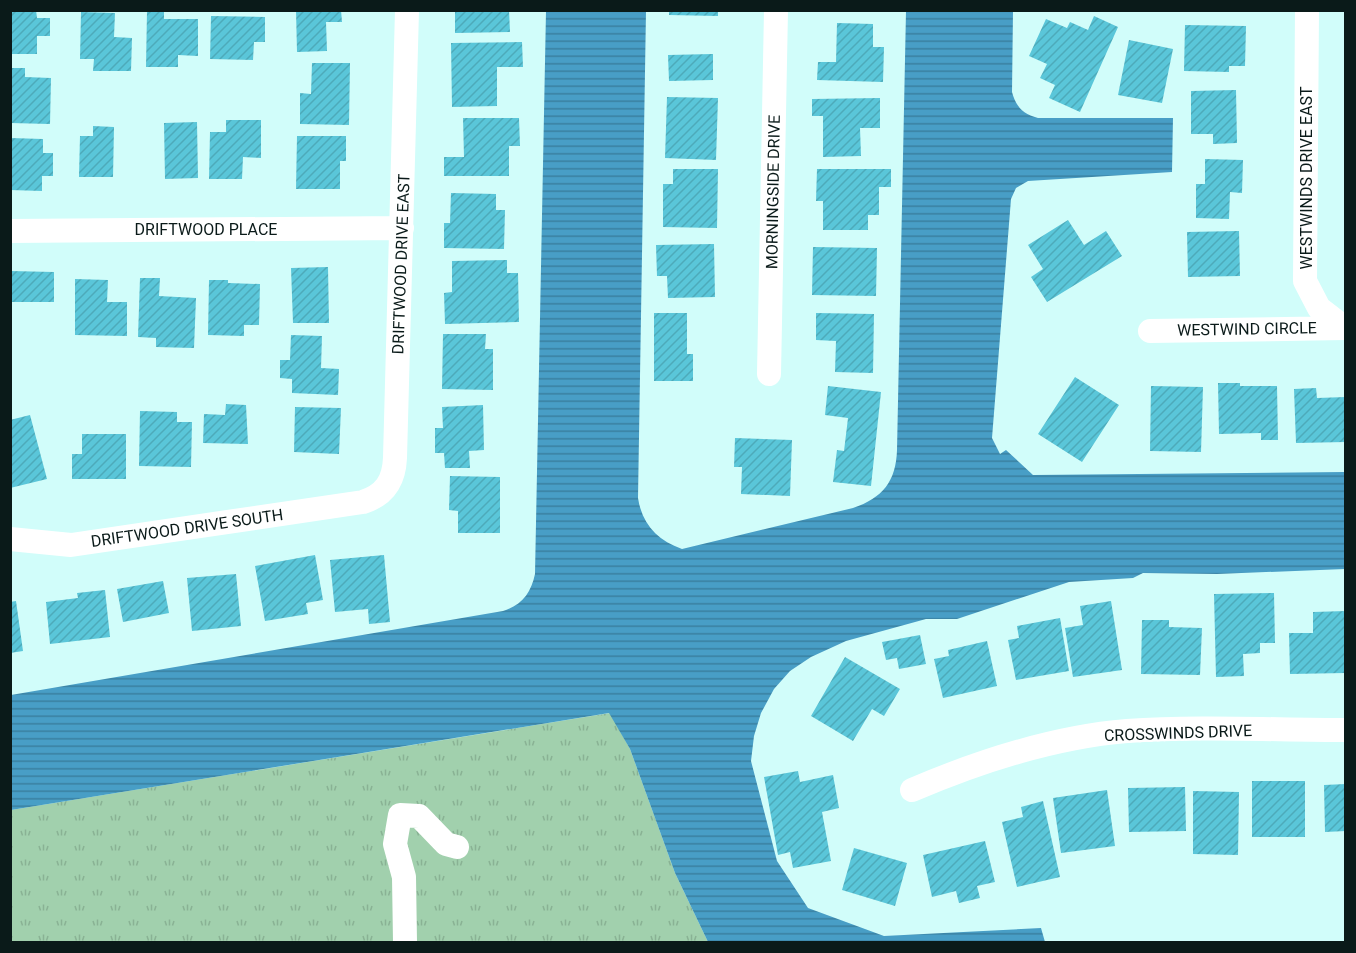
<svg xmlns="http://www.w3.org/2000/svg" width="1356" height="953" font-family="Roboto,sans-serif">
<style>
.grass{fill:url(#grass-tufts)}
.water{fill:url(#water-rules)}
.building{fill:url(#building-hatch)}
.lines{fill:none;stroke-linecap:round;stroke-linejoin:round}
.minor{stroke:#fff;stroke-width:24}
.labels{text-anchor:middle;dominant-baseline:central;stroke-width:4.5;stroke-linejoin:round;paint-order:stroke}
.street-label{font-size:16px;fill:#0a1a19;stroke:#fff}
</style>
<defs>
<pattern id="grass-tufts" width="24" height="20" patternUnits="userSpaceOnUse" patternTransform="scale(1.5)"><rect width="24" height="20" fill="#a1d0ad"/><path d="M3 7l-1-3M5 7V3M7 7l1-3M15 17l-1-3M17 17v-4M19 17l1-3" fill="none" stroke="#89b294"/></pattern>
<pattern id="water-rules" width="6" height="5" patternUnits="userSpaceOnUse" patternTransform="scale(1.5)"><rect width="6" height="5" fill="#489ec6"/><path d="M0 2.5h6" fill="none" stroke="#3a80a0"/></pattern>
<pattern id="building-hatch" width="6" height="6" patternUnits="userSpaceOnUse" patternTransform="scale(1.5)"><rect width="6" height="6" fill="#5ac6d9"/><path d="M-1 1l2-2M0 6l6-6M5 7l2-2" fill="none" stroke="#4daaba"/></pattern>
</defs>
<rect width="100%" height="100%" fill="#d1fdfa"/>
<path class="grass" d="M610,713L630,749L675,873L708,942H11V810Z"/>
<path class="water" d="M546,11H646L638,498C642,524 657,540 682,549L853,508C883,498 896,481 897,450L906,11H1013L1012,92C1016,107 1023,114 1038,118H1173L1172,172L1028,181L1016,188L1011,199L992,438L1000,454L1006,450L1033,475L1345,472V569L1217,574L1143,573L1133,578L1069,582L957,619H926L846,641L811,657L790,671L774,689L761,713L754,736L751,761L777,861L808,908L884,936L1041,928L1045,942H708L675,873L630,749L609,713L11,810V695L503,611C522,605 531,593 535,574Z"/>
<path class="building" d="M10,10H36L37,18H50V36H37V54H10Z
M296,10H341L342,22H326L327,51L297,52Z
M455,10H509L510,32L455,33Z
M669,10H718V16L669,15Z
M147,11H164V19H198V56L178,55V67H146Z
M81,12L115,13L114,37L132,38L131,71H93L94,59H80Z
M211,16L265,17V42H254L253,60L210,59Z
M1094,16L1118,27L1080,112L1049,98L1055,85L1040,78L1047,64L1029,56L1046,19L1067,28L1070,22L1088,30Z
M837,23L873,24V47H884L883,82L817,80L818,62H836Z
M1185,25L1246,26L1245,66H1229V72L1184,71Z
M1129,40L1173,49L1162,103L1118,95Z
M522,42L523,67H497V106L452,107L451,43Z
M713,54V80L669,81L668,55Z
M312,63H350L349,125L300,124V93L311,94Z
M10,68H25V77L51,78L50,124L10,123Z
M1236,90L1237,143L1213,144V134H1191V91Z
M667,97L718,98L716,160L665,158Z
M880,98V128H860L861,156L823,157V116H812V99Z
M463,118H519L520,146H509V176H444V157H464Z
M226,120H261V158L243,157L242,179H209L210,132H226Z
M197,122L198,178L165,179L164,123Z
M93,126L114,127L113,177H79L80,136H93Z
M297,136H346V161H340V189H296Z
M10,138L43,139V153H53V176H42V191L10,190Z
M1205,159L1243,160L1242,193L1230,192L1229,219L1196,218V184H1205Z
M673,169H718L717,228L663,227V184H673Z
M817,169H891V187H879V215H868V230H823V201H816Z
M451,193L496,194V210H505L504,249L444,248V223H450Z
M1068,220L1084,245L1106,231L1122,256L1047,302L1031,277L1043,269L1028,245Z
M1239,231L1240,276L1188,277L1187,232Z
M714,244L715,297L668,298L667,276H657L656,245Z
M813,247L877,248L876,296L812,295Z
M507,260V273H518L519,322L445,324L444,293L452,292V261Z
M328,267L329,323H293L291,268Z
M10,271L54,272V302H10Z
M140,278H160L159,296L196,298L194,348L156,347V338L138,337Z
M75,279L108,280L107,302H127V336L75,335Z
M209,280H228V283L260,284L259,325H244V336L208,335Z
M654,313H687V354H693V381H654Z
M816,313L874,314L873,373L835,372L836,341L816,340Z
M443,334H486L485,349H493V390L442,389Z
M291,335L322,336L321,368L339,369L338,395L292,393V379L280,378V360H290Z
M1075,377L1119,405L1082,462L1038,434Z
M1218,383H1240V386H1277L1278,440H1261V433L1219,434Z
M828,386L881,392L871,486L833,482L837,450L844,451L848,418L825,415Z
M1151,386L1203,387L1201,452L1150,451Z
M1316,388L1317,398L1346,397V442L1296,443L1294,389Z
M226,404L246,405L248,444L203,443L204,414L225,415Z
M483,405L484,450L469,451L470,468H445L444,453H435V428H443L442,407Z
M295,407L341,408L339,454L294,452Z
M140,411L177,412V422H192L191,467L139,466Z
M30,415L47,479L10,488V420Z
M82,434H126V479H72V454H82Z
M735,438L792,440L790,496L741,494L742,467H734Z
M450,476L500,477V533H458V511L449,510Z
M315,555L323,600L306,603L308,614L265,621L255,566Z
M384,555L390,622L369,624L368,609L335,612L330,560Z
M236,574L241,626L192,631L187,578Z
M163,581L169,613L123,622L117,589Z
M105,590L110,637L50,644L46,602L78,598L77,593Z
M1274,593L1275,643H1260V653L1243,654L1244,676L1216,677L1214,594Z
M16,601L23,651L10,653V602Z
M1111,601L1122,670L1073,677L1065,628L1083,625L1080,606Z
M1346,611V673L1290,674L1289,633H1313V612Z
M1060,618L1069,671L1016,680L1008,640L1019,638L1017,626Z
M1142,620H1169V627L1202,628L1200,675L1141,674Z
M920,635L926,664L899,669L897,658L886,660L882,642Z
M987,641L997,686L943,698L934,659L949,656L948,650Z
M845,657L900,689L884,716L872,709L853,741L811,716Z
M798,771L800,782L833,775L839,808L822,812L831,861L793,868L790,852L778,855L764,777Z
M1252,781H1305V837H1252Z
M1346,784V831L1325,832L1324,785Z
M1185,787L1186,831L1129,832L1128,788Z
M1107,790L1115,846L1061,853L1053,798Z
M1193,791L1239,792L1238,855L1193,854Z
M1043,801L1060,877L1017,887L1002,822L1023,817L1021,807Z
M985,841L995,882L977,886L980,898L959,903L956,891L932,897L923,855Z
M854,848L907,863L895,906L842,890Z"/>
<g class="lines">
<path class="minor" d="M1307,10L1305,281L1319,308L1345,328
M10,231L402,228
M1150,331L1346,328
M769,374L776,10
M10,539L71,545L363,502C385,495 394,481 395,458L407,10
M912,790C980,761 1053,737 1127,731C1197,726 1274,730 1346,730
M405,942L404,877L395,844L400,815L419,816L446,844L457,847"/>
</g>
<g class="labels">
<g class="street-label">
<text transform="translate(1306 178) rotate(-90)">WESTWINDS DRIVE EAST</text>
<text transform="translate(773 192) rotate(-89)">MORNINGSIDE DRIVE</text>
<text x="206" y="229">DRIFTWOOD PLACE</text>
<text transform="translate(401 264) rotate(-88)">DRIFTWOOD DRIVE EAST</text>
<text transform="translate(1247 329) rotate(-1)">WESTWIND CIRCLE</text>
<text transform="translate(187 528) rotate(-8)">DRIFTWOOD DRIVE SOUTH</text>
<text transform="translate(1178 733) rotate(-2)">CROSSWINDS DRIVE</text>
</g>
</g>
<rect width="1356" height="953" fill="none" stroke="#0a1a19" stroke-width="24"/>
</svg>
